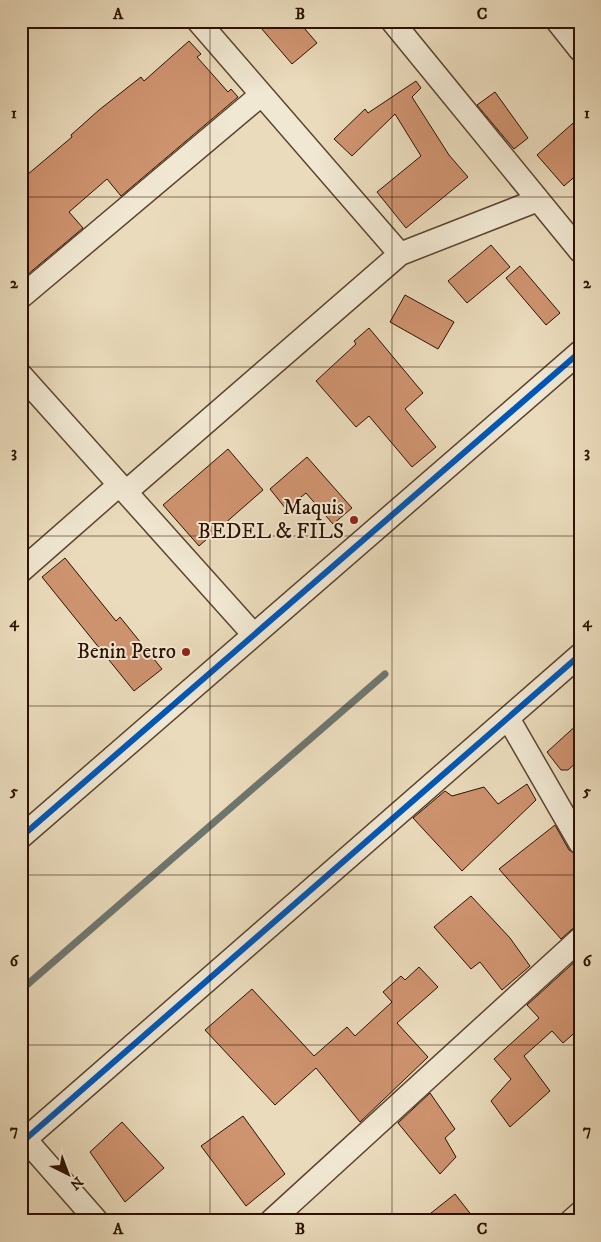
<svg xmlns="http://www.w3.org/2000/svg" width="601" height="1242" font-family="'IM FELL DW Pica',serif">
<style>
.lines{fill:none;stroke-linecap:round;stroke-linejoin:round}
.stream{stroke:#6e766f;stroke-width:7}
.building{fill:#ce936f;stroke:#2d1100}
.minor-casing{stroke:#5c442f;stroke-width:25}
.minor{stroke:#f1e8d3;stroke-width:22}
.cycleway-casing{stroke:#f1e8d3;stroke-width:9}
.cycleway{stroke:#0057b8;stroke-width:6}
.grid{fill:none;stroke:#2d1100;stroke-width:1;stroke-opacity:0.55}
.poi-dot{fill:#8f2418;stroke:#f1e8d3;stroke-width:2}
.labels{text-anchor:middle;dominant-baseline:central;stroke-width:4;stroke-linejoin:round;paint-order:stroke}
.poi-label{font-size:21px;fill:#2d1100;stroke:#f1e8d3;text-anchor:end}
.neatline{fill:none;stroke:#2d1100;stroke-width:2}
.grid-label{font-size:16px;text-anchor:middle;font-weight:bold;fill:#2d1100}
</style>
<rect width="100%" height="100%" fill="#eadbbc"/>
<filter id="stains"><feTurbulence type="fractalNoise" baseFrequency=".004" numOctaves="4"/><feColorMatrix values="0 0 0 0 .2 0 0 0 0 .09 0 0 0 0 .02 0 0 0 .5 -.17"/></filter>
<radialGradient id="worn" r=".72"><stop offset=".6" stop-color="#630" stop-opacity="0"/><stop offset="1" stop-color="#630" stop-opacity=".3"/></radialGradient>
<g class="lines">
<path class="stream" d="M21,990L385,674"/>
</g>
<path class="building" d="M255,21H298L317,43L292,64Z
M189,41L201,54L197,57L228,92L231,89L238,97L121,196L107,179L69,212L83,228L21,280V180L72,137L71,135L99,110L141,77L144,81Z
M416,81L421,88L412,97L449,155L468,177L406,228L377,192L421,156L395,114L352,156L334,139L365,109L368,113Z
M495,92L528,138L514,149L477,105Z
M580,117V172L564,186L537,155Z
M491,245L510,267L467,303L448,281Z
M520,266L560,313L546,325L506,278Z
M405,295L454,322L438,349L390,322Z
M369,328L423,393L405,409L436,447L412,467L369,416L356,427L316,381L356,344L354,341Z
M228,449L263,490L199,546L163,505Z
M307,457L352,508L333,524L306,493L286,509L270,489Z
M65,558L116,621L120,617L162,669L134,691L42,577Z
M580,722V759L568,770H561L547,752Z
M527,784L536,800L462,871L413,818L445,791L452,796L484,787L498,804Z
M555,825L569,850L580,856V926L572,929L561,939L499,869Z
M471,896L510,938L530,966L502,990L480,962L471,969L434,927Z
M580,957V1028L563,1043L552,1031L524,1056L550,1091L510,1127L491,1101L511,1079L494,1059L539,1018L527,1005Z
M419,967L438,987L397,1023L428,1057L360,1122L316,1068L275,1105L205,1030L252,989L314,1056L347,1027L355,1036L392,1002L383,992L401,976L405,980Z
M430,1093L455,1129L445,1138L456,1157L440,1174L398,1123Z
M243,1116L285,1174L246,1206L201,1146Z
M122,1122L164,1168L125,1202L90,1152Z
M455,1194L476,1221H421Z"/>
<g class="lines">
<defs>
<path id="minor" d="M198,21L400,254
M392,21L580,251
M557,21L580,50
M21,297L261,95
M21,375L254,635
M127,491L400,254L538,200
M21,571L119,485
M508,718L580,843
M21,837L580,352
M25,1139L97,1221
M21,1143L580,655
M271,1221L580,939
M571,1221L580,1213"/>
</defs>
<use href="#minor" class="minor-casing"/>
<use href="#minor" class="minor"/>
<defs>
<path id="cycleway" d="M21,837L580,352
M21,1143L580,655"/>
</defs>
<use href="#cycleway" class="cycleway-casing"/>
<use href="#cycleway" class="cycleway"/>
</g>
<path class="grid" d="M210,21V1221M392,21V1221M21,197H580M21,367H580M21,536H580M21,706H580M21,875H580M21,1045H580"/>
<g class="poi-dot">
<circle cx="354" cy="520" r="5"/>
<circle cx="186" cy="652" r="5"/>
</g>
<g class="labels">
<g class="poi-label">
<text x="344" y="508">Maquis<tspan x="344" dy="24">BEDEL &amp; FILS</tspan></text>
<text x="176" y="652">Benin Petro</text>
</g>
</g>
<rect width="601" height="1242" fill="none" stroke="#eadbbc" stroke-width="55"/>
<g transform="translate(68 1174) rotate(138)" stroke="#f1e8d3" stroke-width="4" paint-order="stroke">
<path d="M0-4L9 19L0 12L-9 19Z" fill="#2d1100"/>
<text y="-8" font-size="14" font-weight="bold" text-anchor="middle" fill="#2d1100">N</text>
</g>
<rect x="28" y="28" width="546" height="1186" class="neatline"/>
<g class="grid-label">
<text x="118" y="19">A</text>
<text x="300" y="19">B</text>
<text x="482" y="19">C</text>
<text x="14" y="118">1</text>
<text x="587" y="118">1</text>
<text x="14" y="288">2</text>
<text x="587" y="288">2</text>
<text x="14" y="457">3</text>
<text x="587" y="457">3</text>
<text x="14" y="627">4</text>
<text x="587" y="627">4</text>
<text x="14" y="796">5</text>
<text x="587" y="796">5</text>
<text x="14" y="966">6</text>
<text x="587" y="966">6</text>
<text x="14" y="1135">7</text>
<text x="587" y="1135">7</text>
<text x="118" y="1234">A</text>
<text x="300" y="1234">B</text>
<text x="482" y="1234">C</text>
</g>
<rect width="100%" height="100%" filter="url(#stains)"/>
<rect width="100%" height="100%" fill="url(#worn)"/>
</svg>
